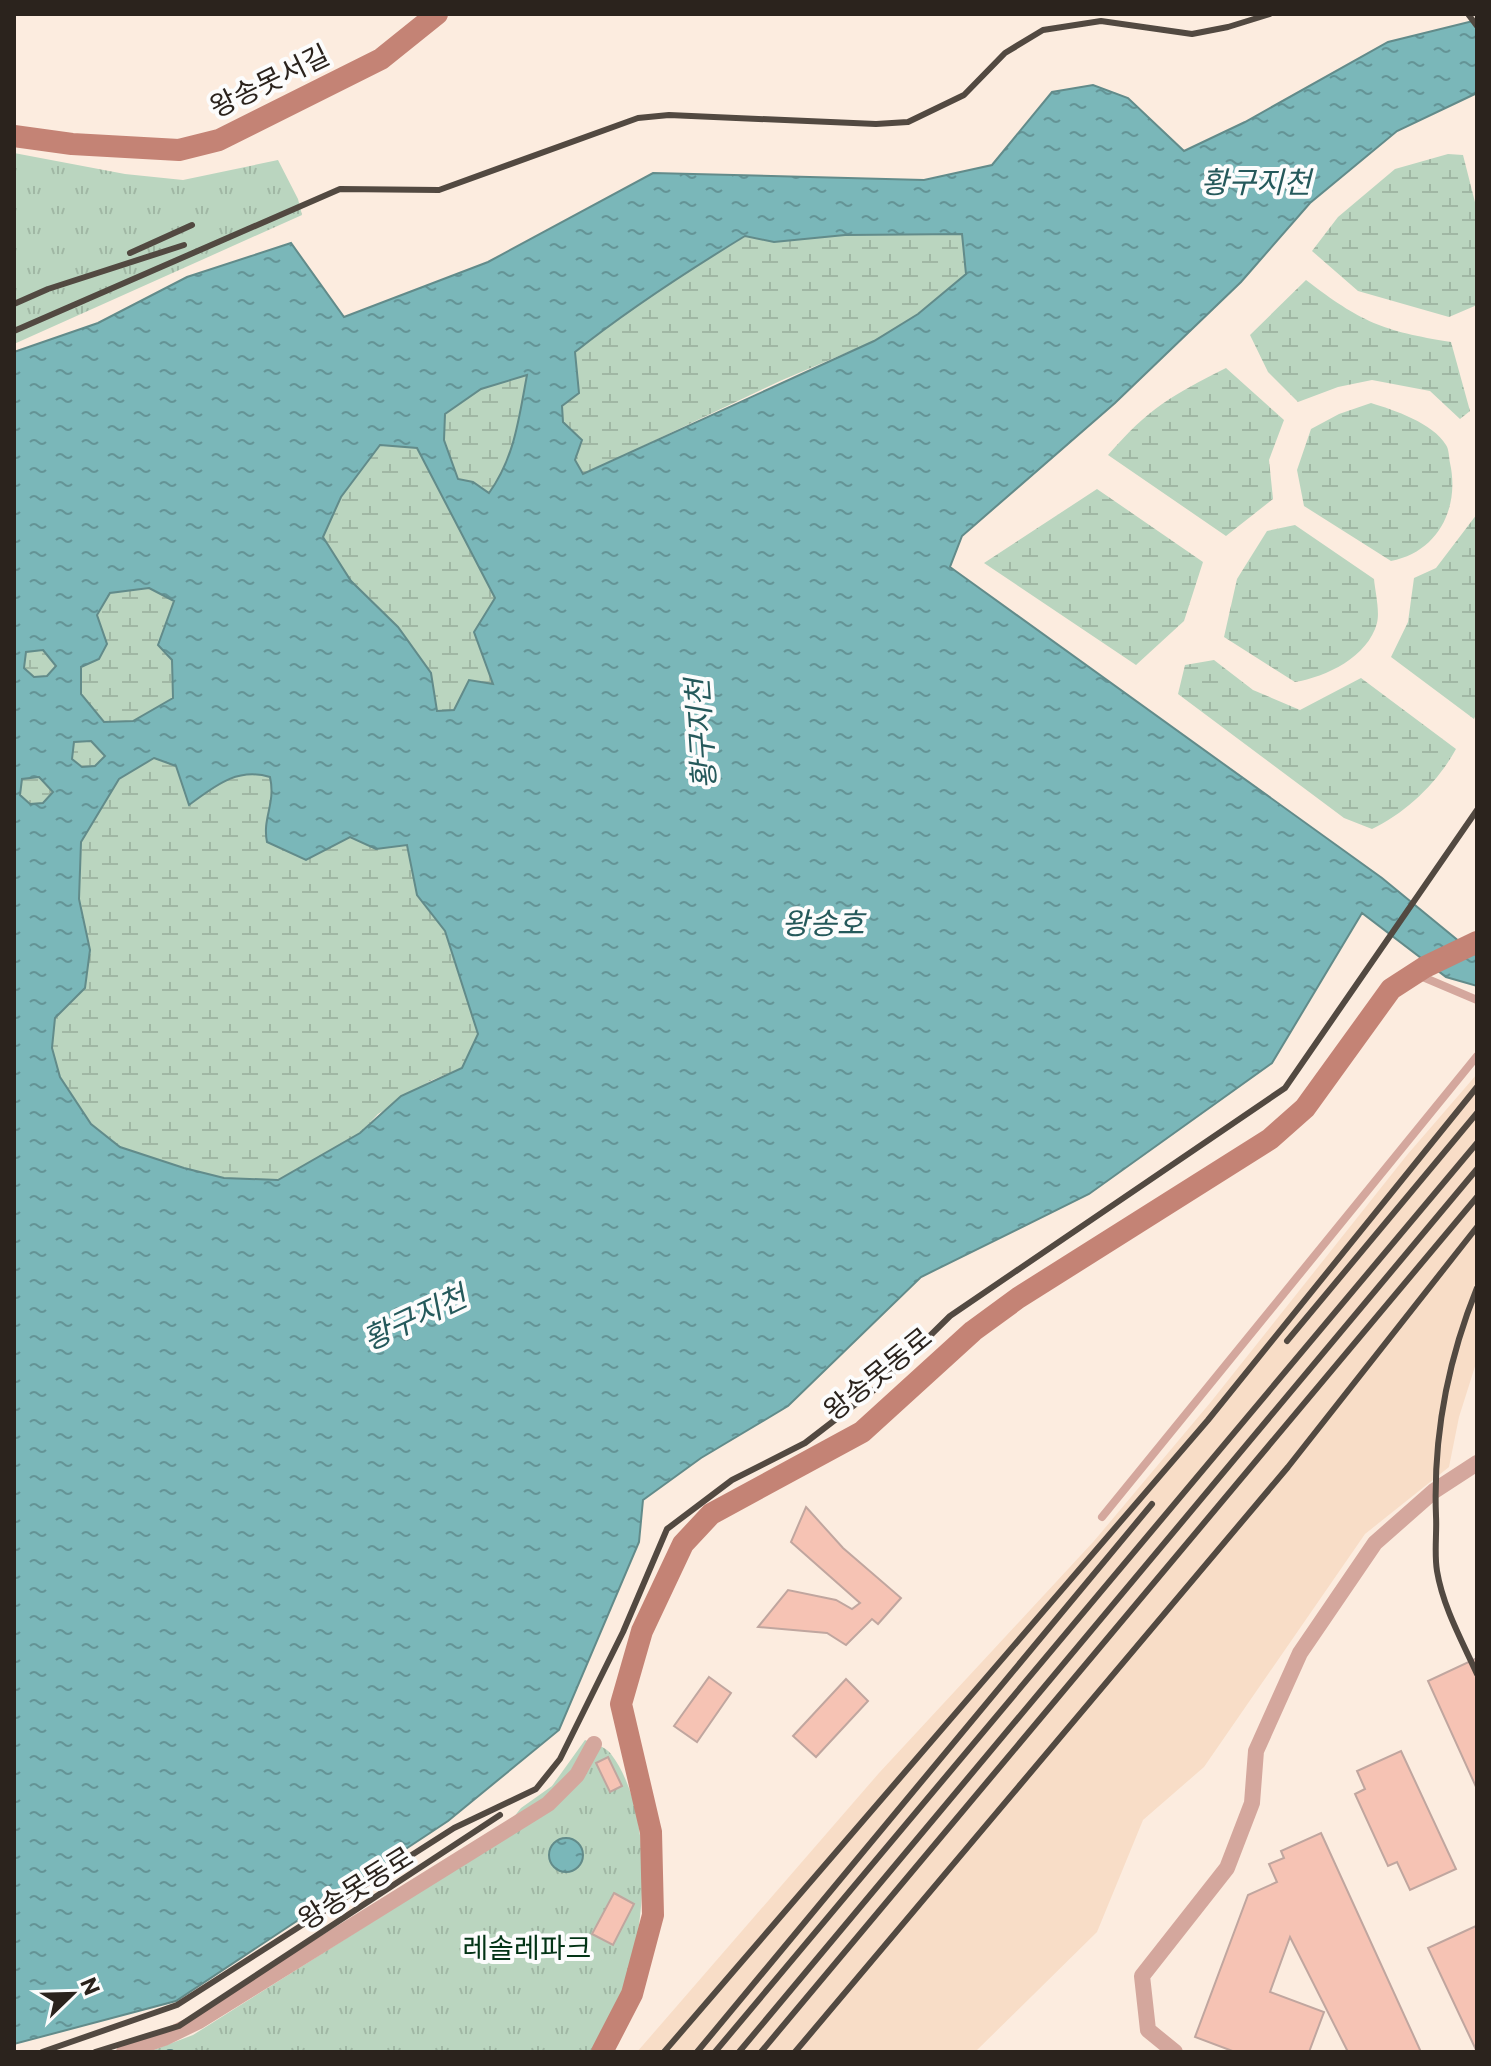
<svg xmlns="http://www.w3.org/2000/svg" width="1491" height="2066" font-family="Commissioner,'Noto Sans KR',sans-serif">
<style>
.built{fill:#f8ddc7}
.wetland{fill:url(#wetland-marsh)}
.park{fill:url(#park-tufts)}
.water{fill:url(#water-ripples);stroke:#628b8a;stroke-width:2;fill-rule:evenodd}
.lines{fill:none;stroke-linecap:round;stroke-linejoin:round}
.stream{stroke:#628b8a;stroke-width:6}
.building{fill:#f6c3b4;stroke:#c0a69f;stroke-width:2}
.lane{stroke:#d4a79d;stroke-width:8}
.street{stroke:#d4a79d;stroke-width:16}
.secondary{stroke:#c48375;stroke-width:22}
.rail{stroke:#524941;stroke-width:6}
.labels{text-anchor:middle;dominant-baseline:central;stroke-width:8;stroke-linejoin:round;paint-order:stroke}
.street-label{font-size:28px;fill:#2b231d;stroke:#fcfcfc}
.park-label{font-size:28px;fill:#023315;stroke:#fcfcfc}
.water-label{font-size:30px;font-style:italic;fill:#25595b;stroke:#fcfcfc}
</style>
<defs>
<pattern id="wetland-marsh" width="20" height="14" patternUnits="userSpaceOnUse" patternTransform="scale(2)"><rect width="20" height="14" fill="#bad5bf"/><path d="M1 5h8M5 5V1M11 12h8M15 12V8" fill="none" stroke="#a0b7a4"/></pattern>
<pattern id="park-tufts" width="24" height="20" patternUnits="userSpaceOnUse" patternTransform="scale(2)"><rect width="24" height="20" fill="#bad5bf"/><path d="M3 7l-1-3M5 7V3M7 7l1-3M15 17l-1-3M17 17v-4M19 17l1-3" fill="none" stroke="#a0b7a4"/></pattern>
<pattern id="water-ripples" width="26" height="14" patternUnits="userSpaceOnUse" patternTransform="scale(2)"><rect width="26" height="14" fill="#7ab7b9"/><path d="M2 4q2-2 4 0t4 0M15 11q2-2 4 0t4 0" fill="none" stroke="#649496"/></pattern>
</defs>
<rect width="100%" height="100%" fill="#fcecdf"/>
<path class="built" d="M1477,1074V1360L1459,1417L1449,1467L1365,1534L1204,1767L1143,1820L1097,1932L975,2052H637L879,1773L1094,1541L1210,1403L1407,1155Z"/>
<path class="wetland" d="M1448,154L1463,155L1477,210V305L1449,317L1358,291L1312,251L1338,217L1395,169Z
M962,234L966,274L918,314L874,341L780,381L584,474L575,460L582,440L563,422L562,405L579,393L575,352C629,309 686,272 746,236L774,242L845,235Z
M1306,280C1361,322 1382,331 1451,342L1470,411L1460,419L1430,391L1372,380L1338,387L1298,402L1268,372L1250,335Z
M1226,368L1284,420L1269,460L1273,499L1226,536L1108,455C1150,407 1171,396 1226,368Z
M527,374C520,417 515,457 489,493L473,482L458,479L444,440L445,413L481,389Z
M1371,403C1394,410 1433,423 1446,445C1449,449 1449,458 1450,463C1460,508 1438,552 1391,561L1304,506L1297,470L1311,429L1339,414Z
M380,445L417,448L495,598L474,632L493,684L454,710L437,712L431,673L398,627L351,581L323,536L341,497Z
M1097,489L1203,562L1184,621L1136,665L984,563Z
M1477,514V712L1474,719L1391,657L1408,622L1414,578L1436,568Z
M1295,525L1374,579C1375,591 1380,611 1377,623C1368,657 1326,677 1295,682L1224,637L1237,579L1267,531Z
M149,588L174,601L158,645L172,660L173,698L133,721L104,722L81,694V667L99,659L96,615L110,593Z
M43,650L57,665L47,676L34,677L24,668L26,652Z
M1214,660L1253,690L1300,710L1361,678L1456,749C1438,782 1406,813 1372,829L1344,818L1178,694L1185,665Z
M91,741L105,755L95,766L82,767L72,759L74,742Z
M154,758L176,766L189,804C215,786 237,767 271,777L275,796L265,830L350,837L376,849L408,845L417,895L445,931L478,1034L462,1068L430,1081L378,1114L360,1133L278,1180L224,1178L184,1168L120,1147L91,1124L60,1077L52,1048L55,1018L85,988L90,950L79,899L81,842L119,779Z
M39,777L53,792L43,803L30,804L20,795L22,778Z"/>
<path class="park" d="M14,153L125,174L183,180L278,160L298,199L302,215L14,344Z
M585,1740C593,1743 606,1747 611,1754C656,1814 646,1931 622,1999C615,2017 601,2035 591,2052H148L193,2035L488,1849L521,1808L552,1786Z"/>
<path class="water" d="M1477,20V93L1397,131L1310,203L1241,282L1115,403L962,536L950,567L1382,878L1477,956V986L1446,977L1362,913L1272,1063L1089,1194L921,1277L788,1406L701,1458L643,1500L639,1542L559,1730L448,1821L176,2001L14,2044V352L98,323L187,277L291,243L344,317L488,262L653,173L924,180L992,165L1052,92L1093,85L1128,98L1184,151L1245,122L1388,42ZM962,234L966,274L918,314L874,341L583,474L575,460L582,440L563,422L562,406L579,393L575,352C629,309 686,272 745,236L774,242L845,235ZM527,375C519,417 515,457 489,493L473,482L458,479L444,440L445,414L481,389ZM380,445L417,448L495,598L474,632L493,684L469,680L454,710L437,711L431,673L398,627L351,581L323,537L341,497ZM149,588L174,601L158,645L172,660L173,698L133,721L104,722L81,694V667L99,659L107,644L97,615L110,593ZM43,650L56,666L47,676L34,677L24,668L26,652ZM91,741L105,756L95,766L82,767L72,759L74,742ZM154,758L176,766L189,805C215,786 237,767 270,777C276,804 262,818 267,842L306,860L350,837L376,849L407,845L417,895L445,931L478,1034L462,1068L401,1096L360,1133L278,1180L224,1178L184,1168L120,1147L91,1124L60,1077L52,1048L55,1018L85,988L90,950L79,899L81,842L119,779ZM39,777L53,792L43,803L30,804L20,795L22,779Z
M549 1855a17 17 0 1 1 34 0a17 17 0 1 1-34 0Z"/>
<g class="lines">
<path class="stream" d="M169,2052H171"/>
</g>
<path class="building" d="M806,1507L843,1548L901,1598L878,1624L872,1619L846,1645L827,1633L758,1627L788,1590L836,1600L852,1609L860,1603L791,1542Z
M1477,1658V1789L1428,1681Z
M709,1677L731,1693L697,1742L674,1726Z
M846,1679L868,1701L816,1757L793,1736Z
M1401,1751L1456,1869L1410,1890L1397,1862L1388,1866L1355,1794L1365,1789L1357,1771Z
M608,1757L622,1786L610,1792L596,1763Z
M1321,1833L1421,2052H1348L1290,1937L1270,1992L1324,2012L1309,2052H1235L1195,2037L1248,1895L1277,1882L1269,1864L1284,1858L1281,1851Z
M614,1893L634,1904L613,1945L592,1934Z
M1476,1926L1477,1927V2052L1428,1948Z"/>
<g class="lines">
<path class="lane" d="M1418,975L1477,1000
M1102,1517L1477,1056"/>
<path class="street" d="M124,2052L164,2038L199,2021L548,1804L577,1775L594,1744
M1175,2052L1148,2030L1142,1976L1227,1868L1252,1803L1256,1751L1300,1653L1375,1543L1434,1491L1477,1463"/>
<path class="secondary" d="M14,136L72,144L179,150L219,140L381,59L437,14
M602,2052L632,1994L653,1915L651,1832L621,1704L642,1631L683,1544L711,1514L862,1432L973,1331L1018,1298L1270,1139L1305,1108L1391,989L1425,967L1477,942"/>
<path class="rail" d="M1468,14L1477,26
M130,253L192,225
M14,304L48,289L184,245
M14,331L340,189L439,190L638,118L669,115L876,124L908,122L964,95L1005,53L1043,30L1101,21L1192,34L1228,27L1270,14
M1477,1288C1447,1362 1433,1436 1436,1516C1437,1534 1434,1553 1437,1571C1443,1607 1462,1641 1477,1674
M1287,1341L1477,1113
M42,2052L177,2005L454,1828L536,1789L560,1759L623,1632L667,1529L732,1480L805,1443L879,1386L950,1316L1285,1088L1477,810
M95,2052L179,2026L500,1815
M664,2052L1208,1420L1477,1087
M697,2052L1152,1504
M715,2052L1477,1143
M739,2052L1477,1169
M761,2052L1477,1197
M795,2052L1288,1467L1477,1227"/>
</g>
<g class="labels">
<g class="street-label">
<text transform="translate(269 80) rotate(-26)">왕송못서길</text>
<text transform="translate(877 1373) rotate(-39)">왕송못동로</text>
<text transform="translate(355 1887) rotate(-32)">왕송못동로</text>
</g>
<g class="park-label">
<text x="527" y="1947">레솔레파크</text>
</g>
<g class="water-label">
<text x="1256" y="180">황구지천</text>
<text transform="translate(699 734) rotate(-94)">황구지천</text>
<text x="823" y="921">왕송호</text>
<text transform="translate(414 1316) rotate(-25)">황구지천</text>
</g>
</g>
<rect width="1491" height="2066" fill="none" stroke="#2b231d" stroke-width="32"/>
<g transform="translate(72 1994) rotate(67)" stroke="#fcfcfc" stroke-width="6" paint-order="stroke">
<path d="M0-6L14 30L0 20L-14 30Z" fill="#2b231d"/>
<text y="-12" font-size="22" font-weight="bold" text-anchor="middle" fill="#2b231d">N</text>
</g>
</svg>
